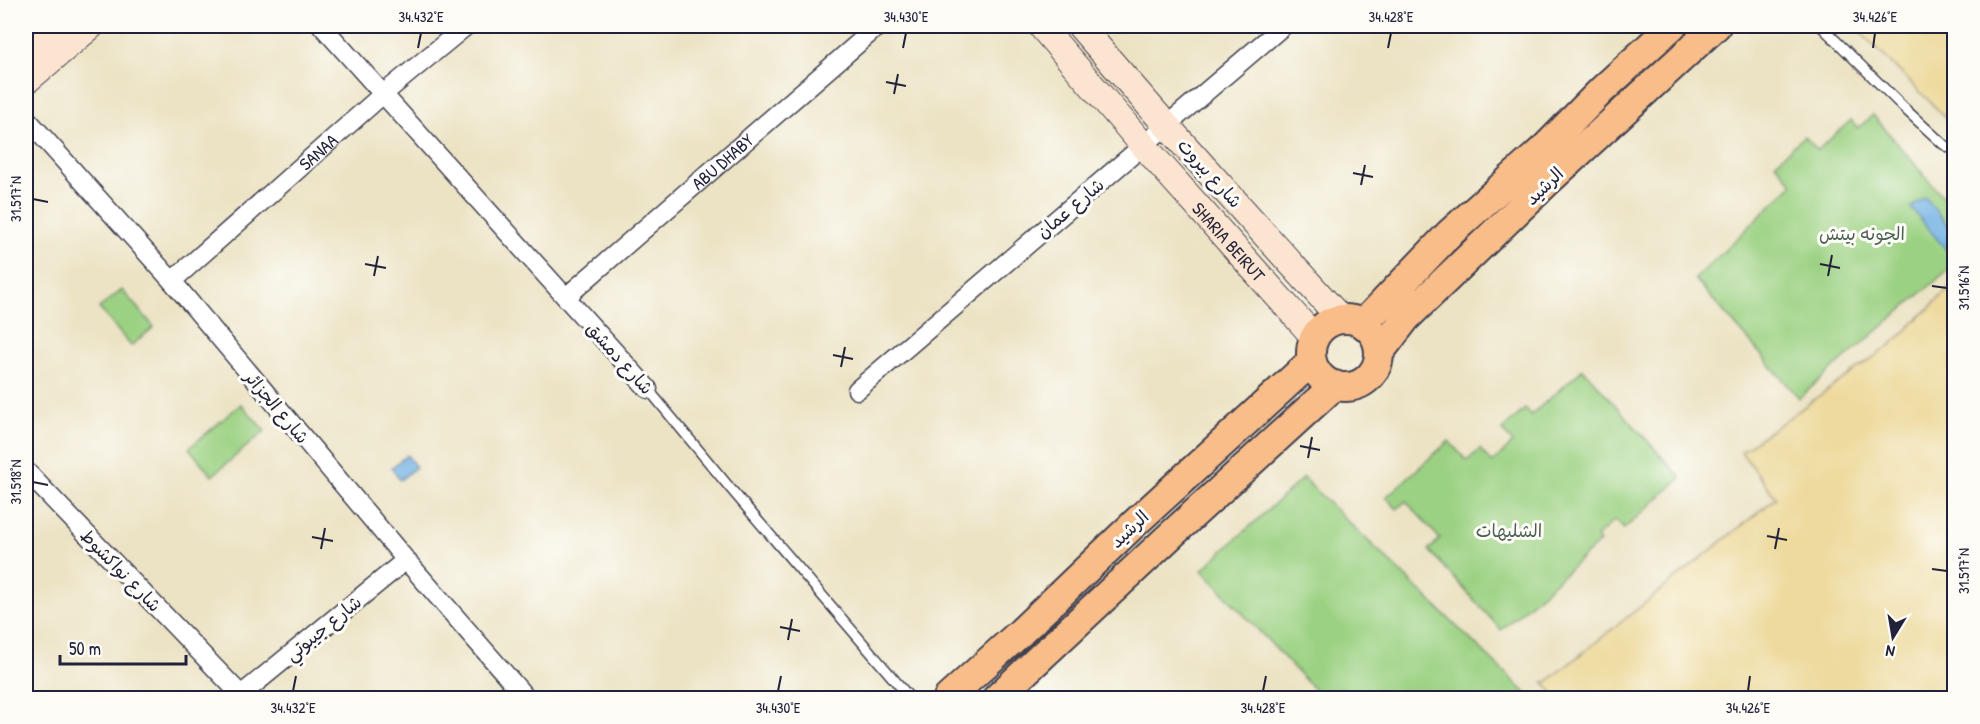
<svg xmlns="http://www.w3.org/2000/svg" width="1980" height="724" font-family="'Patrick Hand','Playpen Sans Arabic',sans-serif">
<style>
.green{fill:#9bd182;stroke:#5e7a5e;stroke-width:1.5}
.sand{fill:#eeda9e;stroke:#887e6c;stroke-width:1.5}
.water{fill:#6fb0e3;stroke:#48698f;stroke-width:1.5}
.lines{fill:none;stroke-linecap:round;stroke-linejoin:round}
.lane-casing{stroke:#403f50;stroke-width:12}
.street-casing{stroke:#403f50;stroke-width:21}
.secondary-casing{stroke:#403f50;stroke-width:28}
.primary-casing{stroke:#403f50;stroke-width:32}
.lane{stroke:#fff;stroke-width:9}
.street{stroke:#fff;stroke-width:18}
.secondary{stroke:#fce5d0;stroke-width:26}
.primary{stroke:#f8bd89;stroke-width:28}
.ticks{fill:none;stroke:#22223b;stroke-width:2}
.labels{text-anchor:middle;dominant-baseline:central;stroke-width:6;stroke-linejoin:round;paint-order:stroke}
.street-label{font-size:18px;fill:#22223b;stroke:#fdfcf7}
.park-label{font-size:18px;fill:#4c5f54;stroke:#fdfcf7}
.neatline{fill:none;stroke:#22223b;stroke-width:2}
.ticks-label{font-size:15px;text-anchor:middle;fill:#22223b}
</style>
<rect width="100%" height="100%" fill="#fdfcf7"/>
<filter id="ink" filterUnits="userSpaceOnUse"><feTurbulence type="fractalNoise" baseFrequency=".0167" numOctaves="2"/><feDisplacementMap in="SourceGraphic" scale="12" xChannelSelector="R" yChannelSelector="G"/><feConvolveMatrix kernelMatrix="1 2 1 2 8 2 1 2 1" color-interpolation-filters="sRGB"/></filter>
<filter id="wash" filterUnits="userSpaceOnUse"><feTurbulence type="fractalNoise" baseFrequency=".008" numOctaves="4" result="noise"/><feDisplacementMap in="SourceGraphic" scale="24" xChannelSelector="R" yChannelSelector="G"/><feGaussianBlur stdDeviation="1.35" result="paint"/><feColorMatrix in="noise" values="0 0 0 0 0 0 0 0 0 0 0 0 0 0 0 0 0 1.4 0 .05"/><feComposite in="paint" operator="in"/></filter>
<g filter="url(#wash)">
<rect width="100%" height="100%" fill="#ece3c4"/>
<path class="green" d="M1873,115L1954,210V265L1799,398L1695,279L1793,184L1775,163L1804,136L1818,150L1851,120L1858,128Z
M122,290L154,327L131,346L99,308Z
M1583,369L1681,478L1624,529L1615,520L1596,537L1600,542L1501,630L1429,550L1440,539L1406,501L1397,509L1386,497L1449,441L1467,461L1480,449L1492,463L1513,443L1502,430L1525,409L1531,415Z
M241,404L265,431L212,476L189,448Z
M1303,478L1531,698H1322L1202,570Z"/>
<path class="sand" d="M1854,26H1954V126Z
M1954,284V693L1952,698H1557L1543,681L1545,683L1776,498L1741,452L1892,344Z"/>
<path class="water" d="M1925,197L1954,233V247L1948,252L1911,208Z
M407,455L416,467L400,480L391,468Z"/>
</g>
<g filter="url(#ink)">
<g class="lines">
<defs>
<path id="lane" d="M1821,26L1905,109L1943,144L1954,150
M648,389L730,488L910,698"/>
<g id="street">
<path d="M322,26L648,389"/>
<path d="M26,118L172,281L406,560L526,698"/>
<path id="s1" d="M172,281L382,95L466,26"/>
<path id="s2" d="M566,297L878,26"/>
<path d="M857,390L1283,26"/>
<path d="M26,471L241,695L406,560"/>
</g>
<g id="secondary">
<path id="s3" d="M1041,26L1143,145L1315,338"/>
<path d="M1080,26L1166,125L1341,319"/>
<path d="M26,55L60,26"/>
<path d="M26,81L91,26"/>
</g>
<path id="primary" d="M1311 353a34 34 0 1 1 68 0a34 34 0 1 1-68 0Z
M1363,324L1449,234L1546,147L1602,90L1672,26
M1379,353L1406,318L1546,183L1716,26
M948,698L1021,632L1135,523L1312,361
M997,698L1171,535L1335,385"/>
</defs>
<use href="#lane" class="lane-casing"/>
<use href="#street" class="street-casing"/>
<use href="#secondary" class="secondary-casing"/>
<use href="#primary" class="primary-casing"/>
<use href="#lane" class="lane"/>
<use href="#street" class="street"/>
<use href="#secondary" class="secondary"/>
<use href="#primary" class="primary"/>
</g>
</g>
<path class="ticks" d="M418,48L421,33M903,48L906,33M1388,48L1391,33M1873,48L1875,33M886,82L906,86M894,94L898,74M1353,173L1373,177M1361,185L1365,165M33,199L48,202M365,264L386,268M1820,264L1840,268M374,276L378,256M1828,276L1832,255M1932,286L1947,288M833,355L853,359M841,367L845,347M1300,446L1320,450M1308,458L1312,437M33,482L48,485M1767,536L1787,540M312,537L333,541M321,549L325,528M1775,549L1779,528M1932,569L1947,571M780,627L800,631M788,640L792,619M293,691L296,676M778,691L781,676M1263,691L1266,676M1748,691L1750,676"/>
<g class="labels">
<g class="street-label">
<text stroke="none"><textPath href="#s1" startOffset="195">SANAA</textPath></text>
<text stroke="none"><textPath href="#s2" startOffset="207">ABU DHABY</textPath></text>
<text transform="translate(1210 173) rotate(48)">شارع بيروت</text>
<text transform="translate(1544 186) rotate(-44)">الرشيد</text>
<text transform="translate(1070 208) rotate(-40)">شارع عمان</text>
<text stroke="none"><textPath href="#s3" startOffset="286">SHARIA BEIRUT</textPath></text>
<text transform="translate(620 358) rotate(48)">شارع دمشق</text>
<text transform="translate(277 407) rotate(50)">شارع الجزائر</text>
<text transform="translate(1129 529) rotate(-43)">الرشيد</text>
<text transform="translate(121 570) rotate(46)">شارع نواكشوط</text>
<text transform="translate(323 628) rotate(-39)">شارع جيبوتي</text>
</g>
<g class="park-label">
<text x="1862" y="233">الجونه بيتش</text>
<text x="1509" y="530">الشليهات</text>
</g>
</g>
<rect width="1980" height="724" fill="none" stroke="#fdfcf7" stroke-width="66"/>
<g transform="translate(1893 637) rotate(191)" stroke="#fdfcf7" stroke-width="4.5" paint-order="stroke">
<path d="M0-4.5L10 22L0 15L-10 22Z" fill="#22223b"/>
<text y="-9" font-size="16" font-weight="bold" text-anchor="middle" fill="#22223b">N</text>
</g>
<path d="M60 655v9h126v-9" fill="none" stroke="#22223b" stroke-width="3"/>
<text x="69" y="655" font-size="18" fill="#22223b" stroke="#fdfcf7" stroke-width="4.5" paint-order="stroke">50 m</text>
<rect x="33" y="33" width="1914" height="658" class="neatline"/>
<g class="ticks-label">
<text x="421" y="22">34.432°E</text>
<text x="906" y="22">34.430°E</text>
<text x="1391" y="22">34.428°E</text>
<text x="1875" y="22">34.426°E</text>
<text transform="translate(16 199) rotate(-90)" y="5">31.517°N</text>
<text transform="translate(1964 288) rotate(-90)" y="5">31.516°N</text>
<text transform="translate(16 482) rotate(-90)" y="5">31.518°N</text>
<text transform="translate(1964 571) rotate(-90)" y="5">31.517°N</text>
<text x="293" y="713">34.432°E</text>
<text x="778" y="713">34.430°E</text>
<text x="1263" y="713">34.428°E</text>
<text x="1748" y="713">34.426°E</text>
</g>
</svg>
